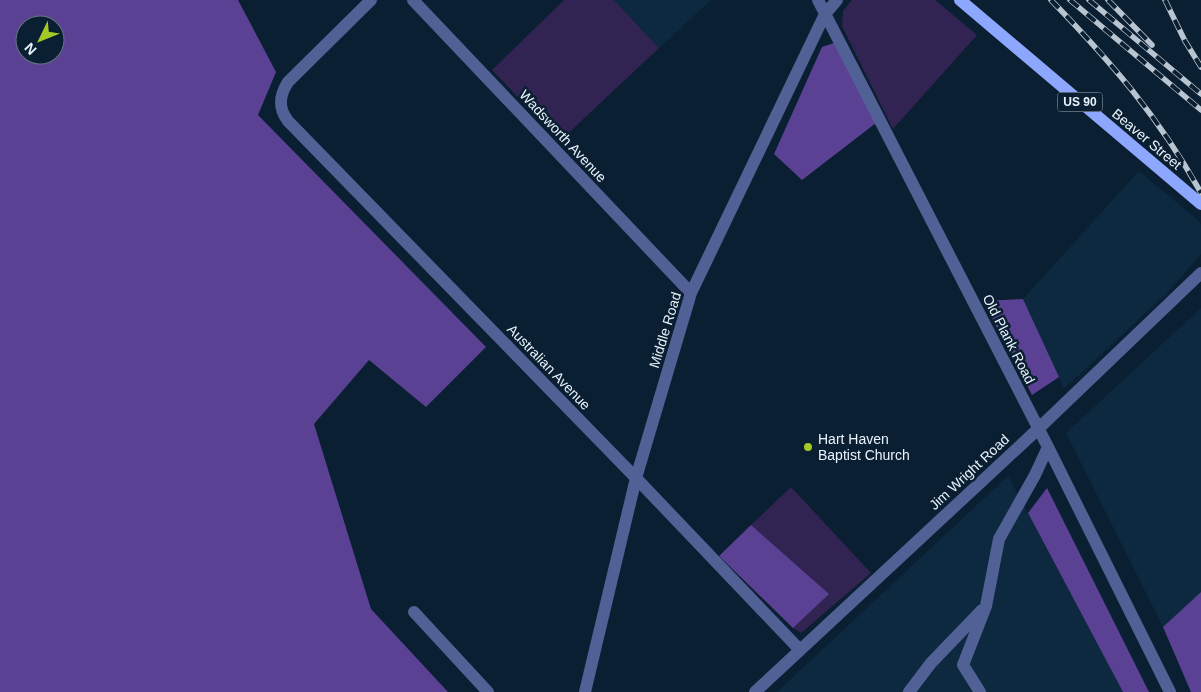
<svg xmlns="http://www.w3.org/2000/svg" width="1201" height="692" font-family="Helvetica,sans-serif">
<style>
.built{fill:#0d293f}
.green{fill:#322452}
.forest{fill:#5b4193;fill-rule:evenodd}
.lines{fill:none;stroke-linecap:round;stroke-linejoin:round}
.minor{stroke:#526195;stroke-width:12}
.major{stroke:#8da7fe;stroke-width:12}
.rail-casing{stroke:#b8c5d0;stroke-width:5.5}
.rail{stroke:#0a1f31;stroke-width:4;stroke-dasharray:11;stroke-linecap:butt}
.poi-dot{fill:#a3c927;stroke:#0a1f31;stroke-width:2}
.labels{text-anchor:middle;dominant-baseline:central;stroke-width:5;stroke-linejoin:round;paint-order:stroke}
.shield{fill:#0a1f31;stroke:#a6b3c0;stroke-width:1}
.shield-label{font-size:12px;font-weight:bold;fill:#e9f3fd}
.street-label{font-size:14px;fill:#e9f3fd;stroke:#0a1f31}
.poi-label{font-size:14px;fill:#e9f3fd;stroke:#0a1f31;text-anchor:start}
</style>
<rect width="100%" height="100%" fill="#0a1f31"/>
<path class="built" d="M614,0H711L659,48Z
M1139,171L1199,221L1201,225V254L1168,292L1064,389L1023,299Z
M1201,308V592L1163,627L1066,433Z
M1008,476L1123,692H777Z"/>
<path class="green" d="M564,0H614L659,48L560,141L492,70Z
M852,0H935L977,35L893,129L842,26L843,11Z
M791,487L871,573L801,633L793,628L828,594L751,525Z"/>
<path class="forest" d="M0,0H238L276,72L258,115L486,347L426,407L369,360L314,424L371,609L448,692H0ZM25,25H55V55H25Z
M834,43L876,123L802,180L774,154L822,47Z
M1023,299L1059,377L1032,395L983,301Z
M1047,488L1149,692H1123L1028,513Z
M751,525L829,594L793,628L719,556Z
M1201,592V692H1191L1163,627Z"/>
<g class="lines">
<path class="minor" d="M371,0L288,82C279,96 278,108 288,121L636,478L800,650
M413,0L691,293
M818,0L1048,447L1170,692
M414,612L488,692
M585,692L636,478L691,293L825,14L837,0
M755,692L1038,429L1201,273
M909,692L931,663L982,610
M980,692L963,665L986,606L999,539L1035,475L1048,447"/>
<path class="major" d="M960,0L1201,204"/>
<defs>
<path id="rail" d="M1051,0C1111,62 1159,117 1201,193
M1070,0L1201,110
M1089,0L1201,94
M1108,0L1152,45
M1165,0L1185,41L1201,67"/>
</defs>
<use href="#rail" class="rail-casing"/>
<use href="#rail" class="rail"/>
</g>
<circle class="poi-dot" cx="808" cy="447" r="5"/>
<g class="labels">
<rect class="shield" x="1057.5" y="92.5" width="45" height="19" rx="4"/>
<g class="shield-label">
<text x="1080" y="102">US 90</text>
</g>
<g class="street-label">
<text transform="translate(563 136) rotate(47)">Wadsworth Avenue</text>
<text transform="translate(1147 139) rotate(40)">Beaver Street</text>
<text transform="translate(665 330) rotate(-73)">Middle Road</text>
<text transform="translate(1009 339) rotate(63)">Old Plank Road</text>
<text transform="translate(549 367) rotate(46)">Australian Avenue</text>
<text transform="translate(969 472) rotate(-43)">Jim Wright Road</text>
</g>
<g class="poi-label">
<text x="818" y="439">Hart Haven<tspan x="818" dy="16">Baptist Church</tspan></text>
</g>
</g>
<g transform="translate(40 40) rotate(227)"><circle r="24" fill="#0a1f31" stroke="#637483"/>
<path d="M0-4L9 19L0 12L-9 19Z" fill="#a3c927"/>
<text y="-8" font-size="14" font-weight="bold" text-anchor="middle" fill="#e9f3fd">N</text>
</g>
</svg>
